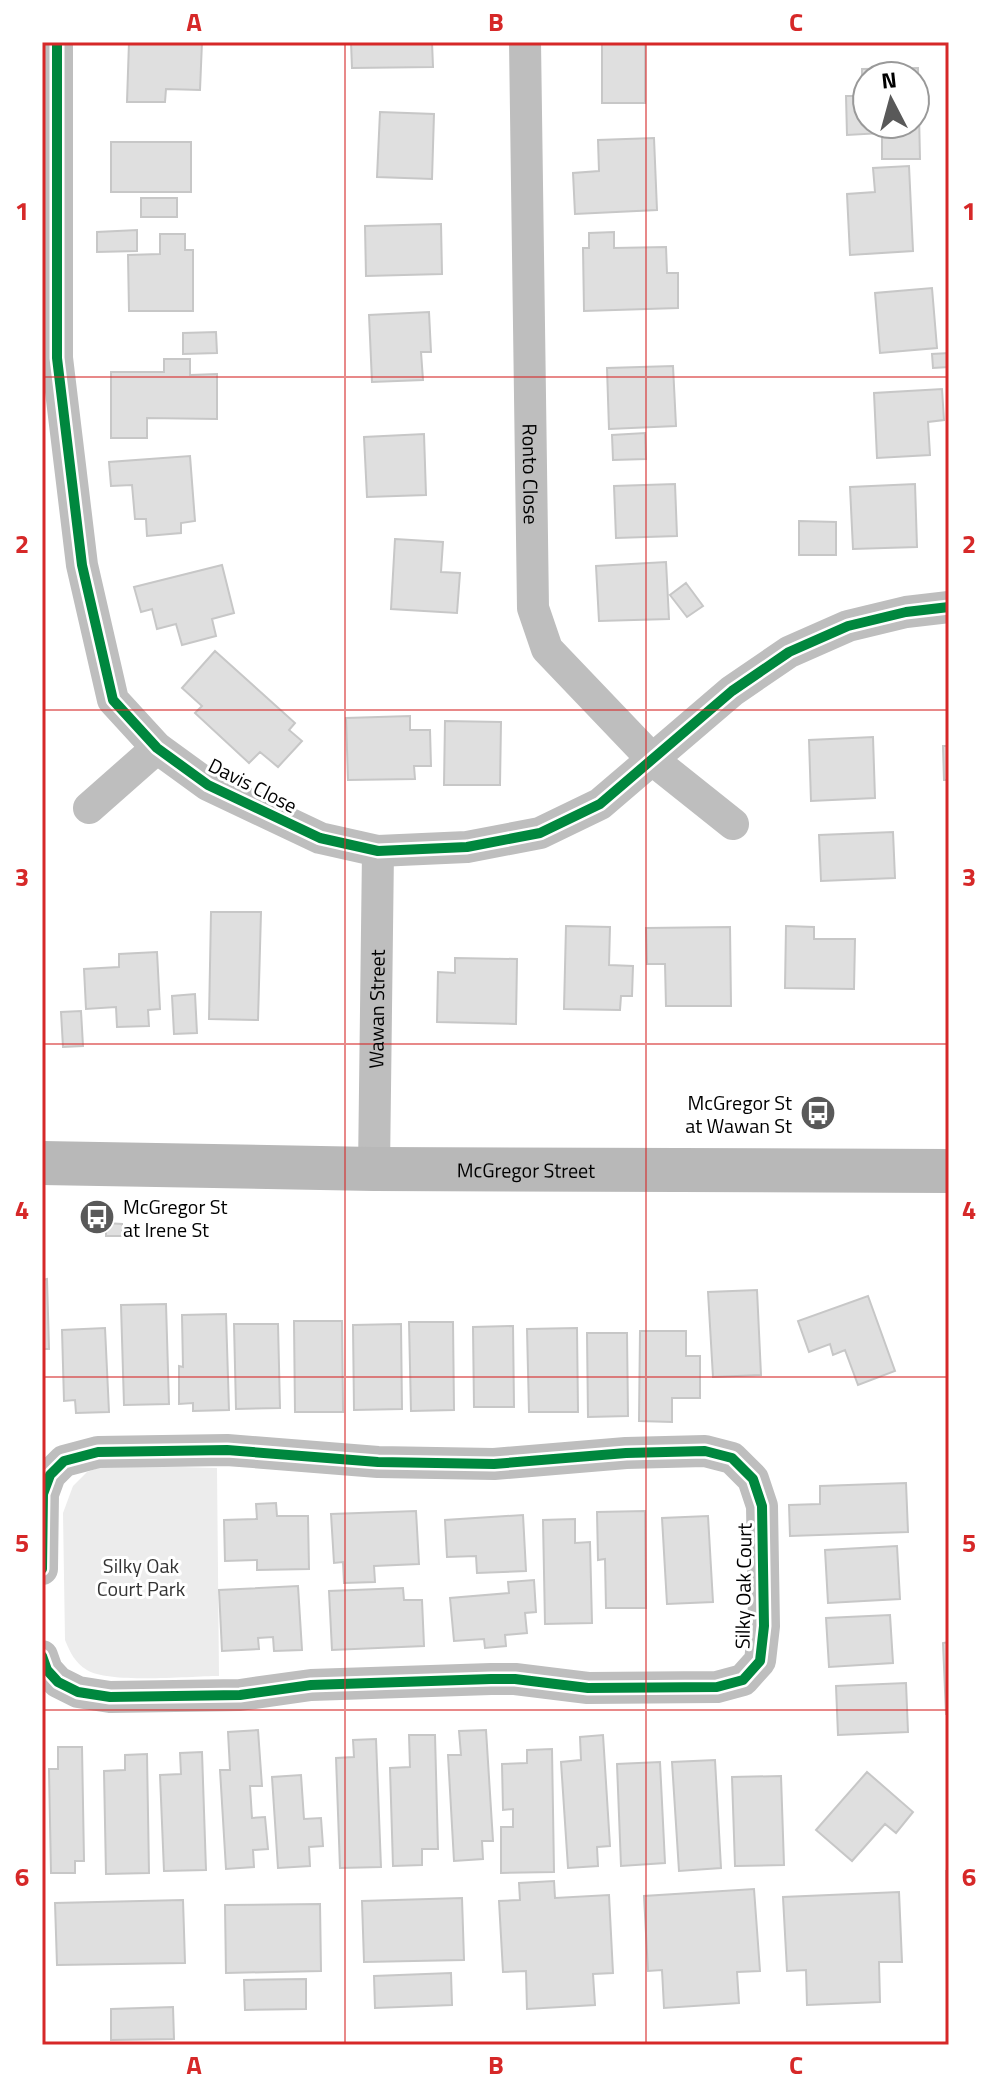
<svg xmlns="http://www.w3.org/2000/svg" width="991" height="2087" font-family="'Titillium Web',sans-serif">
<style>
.green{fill:#ececec}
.building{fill:#dfdfdf;stroke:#c7c7c7;stroke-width:2;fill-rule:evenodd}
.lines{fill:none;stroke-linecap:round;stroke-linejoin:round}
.minor{stroke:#bebebe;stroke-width:32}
.secondary{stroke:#b8b8b8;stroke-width:44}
.cycleway-casing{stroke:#fff;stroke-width:15}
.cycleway{stroke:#00873e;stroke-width:10}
.grid{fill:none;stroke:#d62828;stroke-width:2;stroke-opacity:0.55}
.labels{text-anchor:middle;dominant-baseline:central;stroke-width:6;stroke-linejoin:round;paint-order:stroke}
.street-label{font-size:20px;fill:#000;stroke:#fff}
.poi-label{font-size:20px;fill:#000;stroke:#fff;text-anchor:end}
.park-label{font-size:20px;fill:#333;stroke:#fff}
.neatline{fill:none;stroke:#d62828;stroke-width:3}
.grid-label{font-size:26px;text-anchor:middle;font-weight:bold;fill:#d62828}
</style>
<rect width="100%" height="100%" fill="#fff"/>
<path class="green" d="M107,1465L217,1468L219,1676C190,1676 109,1684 87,1670C75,1663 70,1652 65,1640L63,1513L73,1486L87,1472Z"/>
<path class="building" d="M129,42H202L200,90L166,89L165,102H127Z
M351,42H432L433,67L352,68Z
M602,42H645V103H602Z
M918,68L920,159H882V133L847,135L846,96H862V69ZM867,76H915V124H867Z
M380,112L434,114L432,179L377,177Z
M654,138L657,210L575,214L573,173L599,171L598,140Z
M111,142H191V192H111Z
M909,166L913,251L850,255L847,194L875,192L873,168Z
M141,198H177V217H141Z
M441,224L442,274L366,276L365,226Z
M137,230V251L97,252V232Z
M614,232V248L666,247L667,273H678V308L584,311L583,248H589V233Z
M160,234H185V250H193V311H129L128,255L160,254Z
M932,288L937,348L880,353L875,293Z
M429,312L431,352H421L423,380L372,382L369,315Z
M216,332L217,353L183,354V333Z
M949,353V367L933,368L932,354Z
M164,359H190V375L217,374V419L147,418V438H111V372H164Z
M673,366L676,426L609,429L607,368Z
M942,389L944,420L928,422L930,455L877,458L874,393Z
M645,433L646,459L613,460L612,435Z
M424,434L426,495L367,497L364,437Z
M190,456L195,521L181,523V533L147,536L146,519H135L132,485L111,486L109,462Z
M675,484L677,536L616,538L614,486Z
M915,484L917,547L853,549L850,487Z
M799,521L836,522V555H799Z
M395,539L443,542L441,572L460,573L457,613L391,609Z
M666,562L669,619L599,621L596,566Z
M222,565L234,613L212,619L216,636L182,645L176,624L157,629L152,609L141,612L134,587Z
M686,583L703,606L687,617L670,595Z
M215,651L295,723L289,730L302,741L278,767L260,752L249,763L195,713L202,706L182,688Z
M410,716V730H430L431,766H414L415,779L348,780L346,718Z
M445,721L501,722L500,785H444Z
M873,737L875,798L811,801L809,740Z
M943,746H949V780H944Z
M893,832L895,878L821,881L819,835Z
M211,912H261L258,1020L209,1019Z
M566,926L610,927L609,965L633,966L632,996H621L620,1010L564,1009Z
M786,926L814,927V939H855L854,989L785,988Z
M730,927L731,1006H666L665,964H647L646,928Z
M157,952L160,1009L148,1010L149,1026L117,1027L116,1007L86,1009L84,969L119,967V954Z
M455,958L517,959L516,1024L437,1022L438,972L455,973Z
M195,994L197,1033L174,1034L172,996Z
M81,1011L83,1046L63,1047L61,1012Z
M106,1223L122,1224V1236H106Z
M47,1279L49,1349H42V1280Z
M757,1290L761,1375L713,1377L708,1292Z
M868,1296L895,1371L858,1385L845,1350L833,1355L830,1344L809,1352L798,1321Z
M166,1304L169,1404L124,1405L121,1305Z
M226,1314L229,1410L193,1411V1403L179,1404V1366L183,1367L182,1315Z
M294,1321H342L343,1412H295Z
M409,1322H453L454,1410L411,1411Z
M234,1324H278L280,1408L236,1409Z
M401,1324L402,1409L354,1410L353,1325Z
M513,1326L514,1407H474L473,1327Z
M105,1328L109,1412L76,1413L75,1400L64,1401L62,1330Z
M577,1328L578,1412H529L527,1329Z
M640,1331H686V1356H700V1398H672V1422L639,1421Z
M587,1333H627L628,1416L588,1417Z
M906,1483L908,1532L790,1536L789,1505L820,1504V1486Z
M276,1503L277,1516H308L309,1569L257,1570V1560L225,1561L224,1520L257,1519L256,1504Z
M416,1511L419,1564L374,1566L375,1582L344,1583L343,1562L334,1563L331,1514Z
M645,1511L646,1608H606L605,1559L598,1560L597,1512Z
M523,1515L526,1571L477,1573L476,1556L447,1557L445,1520Z
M708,1516L713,1602L667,1604L662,1518Z
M575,1519V1543L590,1542L592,1623L545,1624L543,1520Z
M897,1546L900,1599L828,1603L825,1550Z
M534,1580L536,1612L525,1613L527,1633L505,1635L506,1646L485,1648L484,1639L454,1641L450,1598L509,1593L508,1582Z
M298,1586L302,1650L274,1651L273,1637L258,1638L259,1649L222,1651L219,1590Z
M403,1588L404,1600H422L424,1646L332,1650L329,1591Z
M890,1615L893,1663L829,1667L826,1618Z
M949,1642V1714H946L943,1643Z
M906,1683L908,1732L838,1735L836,1686Z
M258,1730L262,1786H250L252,1818L265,1817L268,1849L253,1850L254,1867L226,1869L220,1770H230L228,1732Z
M486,1730L493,1841H482L483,1859L454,1861L448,1755H461L459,1731Z
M409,1735H435L438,1849H422V1865L393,1866L390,1768L410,1767Z
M603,1735L610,1846L597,1847L598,1866L568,1868L561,1762L581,1760L580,1737Z
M376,1739L381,1867L340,1868L336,1758L354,1757L353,1740Z
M58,1747H82L84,1861H75V1873H51L49,1769H58Z
M552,1749L554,1872L501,1873V1827H513V1809L503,1810L502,1764L527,1763V1750Z
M202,1752L206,1870L164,1871L160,1775L181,1774L180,1753Z
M147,1754L149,1873L106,1874L104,1771L125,1770V1755Z
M715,1760L721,1868L679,1871L672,1762Z
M660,1762L665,1863L621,1866L617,1764Z
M867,1772L913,1812L896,1833L885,1824L852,1861L816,1830Z
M301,1775L304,1819L321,1818L323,1846L309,1847L310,1866L278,1868L272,1777Z
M781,1776L784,1865L735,1866L732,1777Z
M946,1871H949V1994H947Z
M554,1881L555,1898L609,1895L613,1973L593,1974L595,2005L527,2009L526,1971L503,1972L499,1901L520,1900L519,1883Z
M754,1889L760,1971L737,1972L739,2003L664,2008L662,1970L648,1971L644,1896Z
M899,1892L902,1962H879L880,2002L807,2005L806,1970L787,1971L783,1897Z
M462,1898L464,1960L364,1962L362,1901Z
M183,1900L185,1963L57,1965L55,1903Z
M320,1904L321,1971L226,1973L225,1905Z
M451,1973L452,2005L375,2008L374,1976Z
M306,1979V2009L245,2010L244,1980Z
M173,2007L174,2039L111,2040V2009Z"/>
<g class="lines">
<g class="minor">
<path d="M57,42V358L82,565L113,700L157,748L208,785L320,838L378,851L467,847L540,833L600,804L732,691L789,652L848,626L906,612L949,607"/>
<path id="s1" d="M525,42L533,608L547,649L654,761L733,824"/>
<path d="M89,808L157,748"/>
<path id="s2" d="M374,1169L378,851"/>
<path d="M42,1569L43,1494L50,1475L64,1461L98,1452L227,1450L378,1462L494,1464L626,1453L705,1451L732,1458L753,1479L762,1506L764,1626L760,1661L743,1680L717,1687L588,1688L515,1679H491L311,1685L240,1695L110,1697L78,1692L58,1682L47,1670L42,1656"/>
</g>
<path class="secondary" id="s3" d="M42,1163L374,1169L949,1171"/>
<defs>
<path id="cycleway" d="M57,42V358L82,565L113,700L157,748L208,785L320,838L378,851L467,847L540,833L600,804L732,691L789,652L848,626L906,612L949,607
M42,1569L43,1494L50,1475L64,1461L98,1452L227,1450L378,1462L494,1464L626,1453L705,1451L732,1458L753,1479L762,1506L764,1626L760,1661L743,1680L717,1687L588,1688L515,1679H491L311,1685L240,1695L110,1697L78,1692L58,1682L47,1670L42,1656"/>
</defs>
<use href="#cycleway" class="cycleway-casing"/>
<use href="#cycleway" class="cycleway"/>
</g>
<path class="grid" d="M345,42V2045M646,42V2045M42,377H949M42,710H949M42,1044H949M42,1377H949M42,1710H949"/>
<defs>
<symbol id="bus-disc" viewBox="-11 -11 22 22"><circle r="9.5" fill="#595959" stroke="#fff"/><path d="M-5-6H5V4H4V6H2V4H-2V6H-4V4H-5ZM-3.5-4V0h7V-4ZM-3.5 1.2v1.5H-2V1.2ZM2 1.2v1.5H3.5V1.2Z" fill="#fff"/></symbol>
</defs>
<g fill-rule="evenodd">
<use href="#bus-disc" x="798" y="1093" width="40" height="40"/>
<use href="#bus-disc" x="77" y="1197" width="40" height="40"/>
</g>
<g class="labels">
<g class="street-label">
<text stroke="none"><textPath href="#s1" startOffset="432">Ronto Close</textPath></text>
<text transform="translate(253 785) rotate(27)">Davis Close</text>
<text stroke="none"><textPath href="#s2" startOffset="160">Wawan Street</textPath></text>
<text stroke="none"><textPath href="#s3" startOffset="484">McGregor Street</textPath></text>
<text transform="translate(743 1586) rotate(-89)">Silky Oak Court</text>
</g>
<g class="poi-label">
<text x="792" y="1102">McGregor St<tspan x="792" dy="23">at Wawan St</tspan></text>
<text x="123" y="1206" text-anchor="start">McGregor St<tspan x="123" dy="23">at Irene St</tspan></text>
</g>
<g class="park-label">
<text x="141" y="1565">Silky Oak<tspan x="141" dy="23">Court Park</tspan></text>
</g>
</g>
<rect width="991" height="2087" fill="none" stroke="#ffffff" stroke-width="88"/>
<g transform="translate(891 100) rotate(354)"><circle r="38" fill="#ffffff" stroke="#999999" stroke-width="2"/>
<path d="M0-6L14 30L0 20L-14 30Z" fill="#595959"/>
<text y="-12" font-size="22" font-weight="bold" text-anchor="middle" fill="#000000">N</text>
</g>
<rect x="44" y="44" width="903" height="1999" class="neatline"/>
<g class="grid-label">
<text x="194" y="31">A</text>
<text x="496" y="31">B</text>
<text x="796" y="31">C</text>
<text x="22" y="220">1</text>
<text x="969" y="220">1</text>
<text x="22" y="553">2</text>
<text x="969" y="553">2</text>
<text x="22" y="886">3</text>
<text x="969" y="886">3</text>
<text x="22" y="1219">4</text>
<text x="969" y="1219">4</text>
<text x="22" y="1552">5</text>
<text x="969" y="1552">5</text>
<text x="22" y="1886">6</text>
<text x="969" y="1886">6</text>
<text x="194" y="2074">A</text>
<text x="496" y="2074">B</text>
<text x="796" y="2074">C</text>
</g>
</svg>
